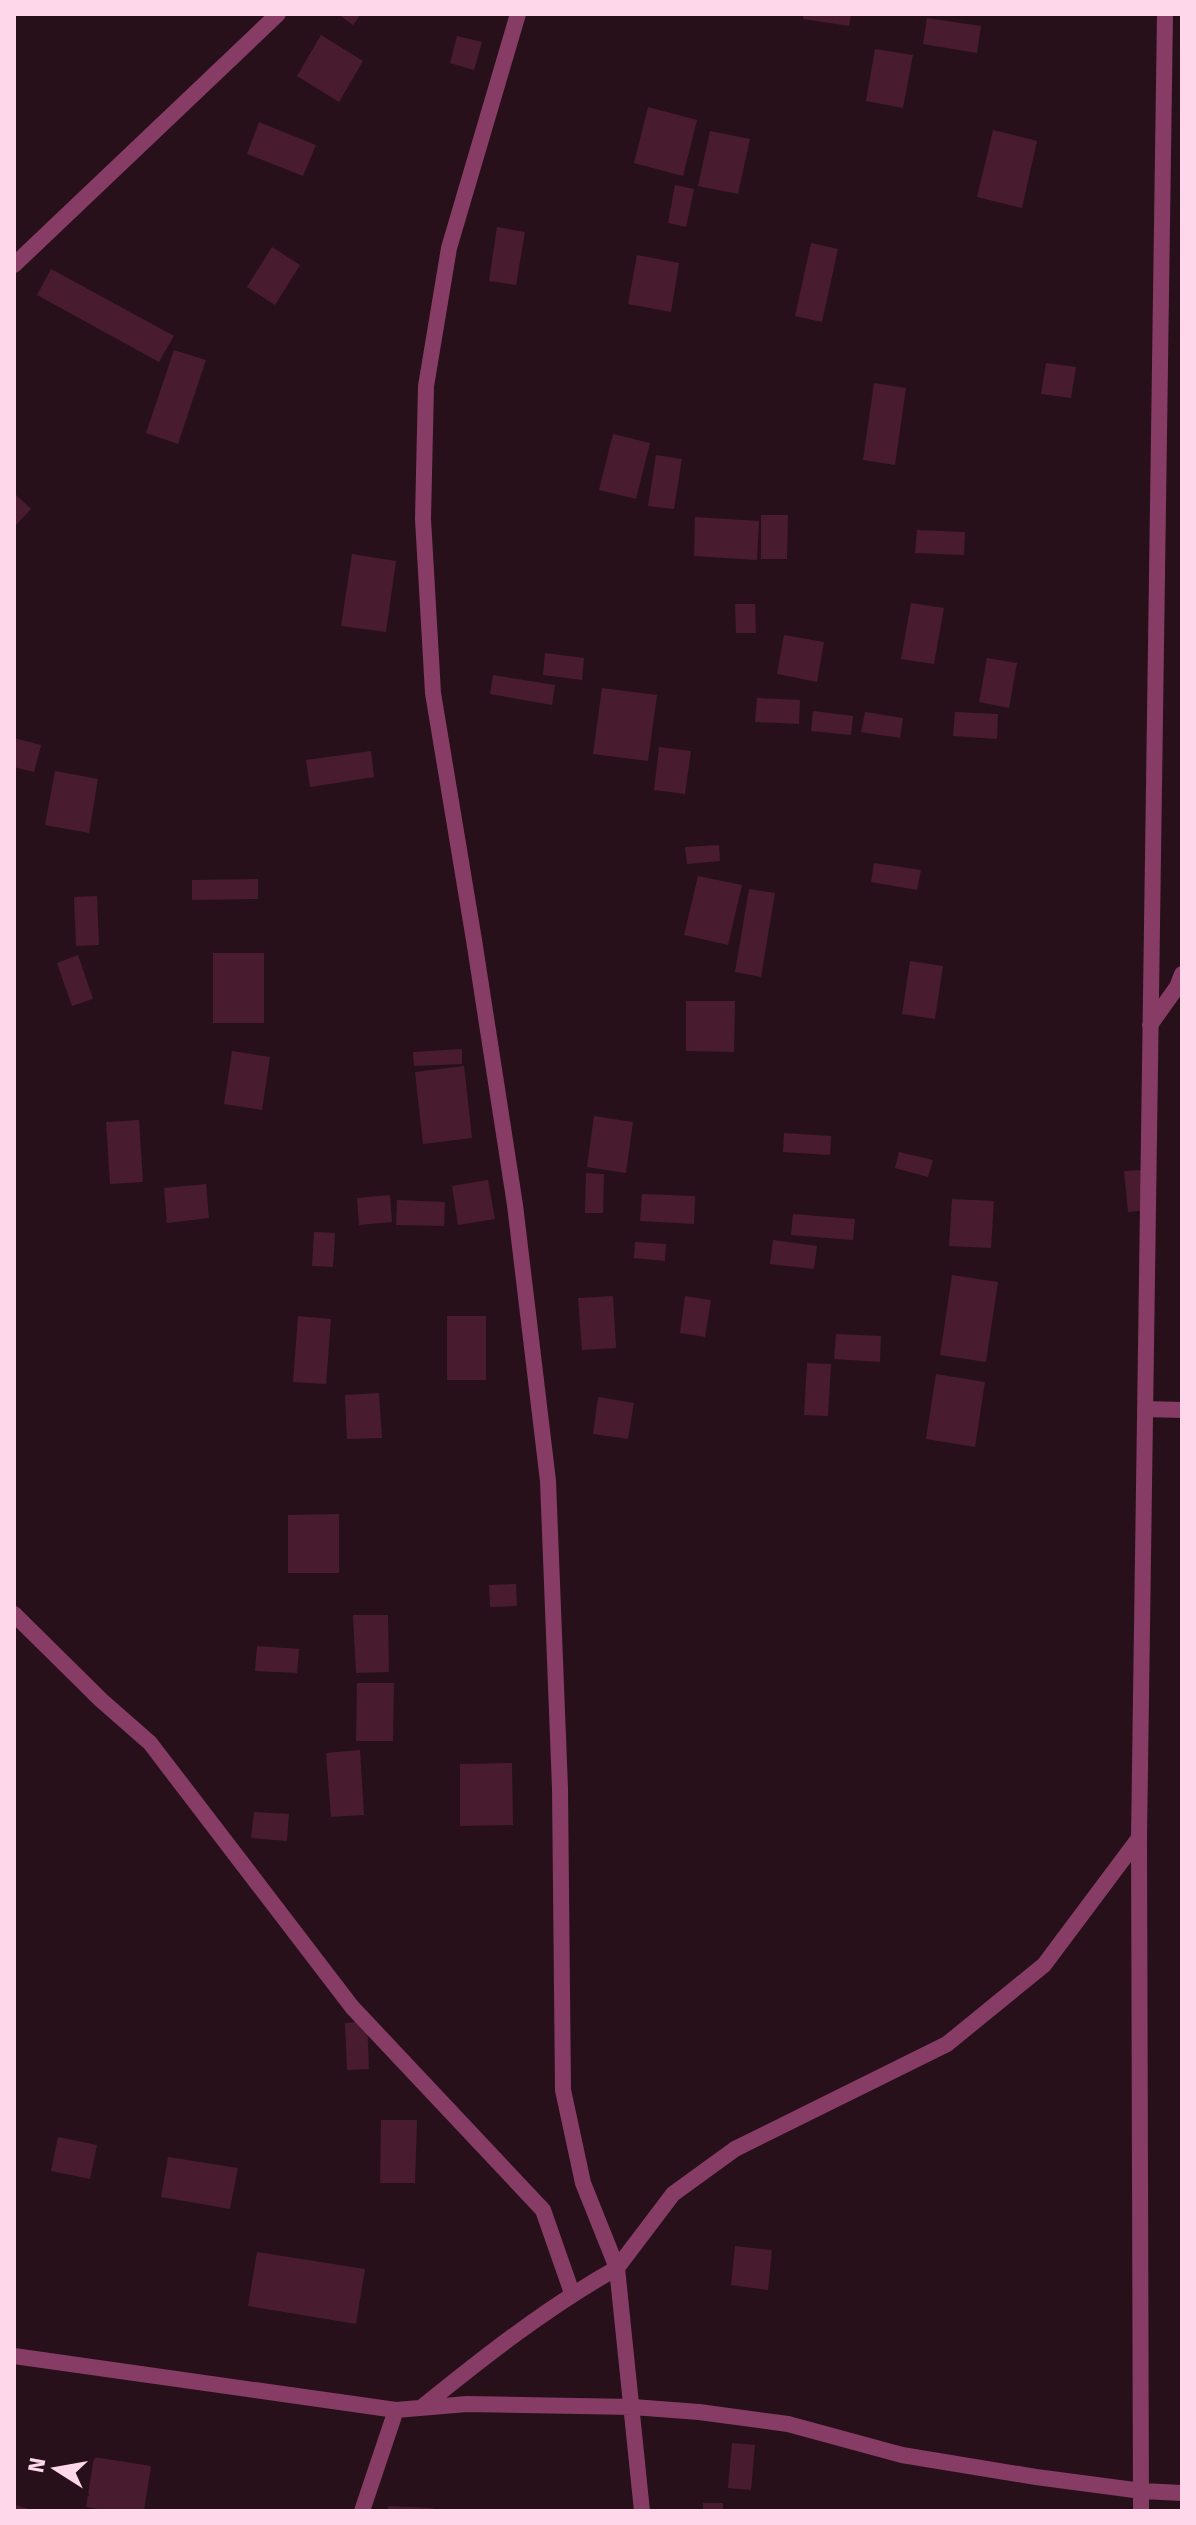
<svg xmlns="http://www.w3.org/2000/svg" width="1196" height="2525" font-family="'Fira Sans',sans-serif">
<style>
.building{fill:#481c2e}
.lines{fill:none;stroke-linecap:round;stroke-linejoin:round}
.street{stroke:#863c65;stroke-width:16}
</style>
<rect width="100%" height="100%" fill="#27101a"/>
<path class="building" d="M338,14H361L353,25Z
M804,14H851L849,26L803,19Z
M927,18L981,26L977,53L923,44Z
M321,35L363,61L339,102L297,76Z
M457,36L482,42L474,70L450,63Z
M875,49L913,55L903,108L866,101Z
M648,107L697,120L683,176L634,163Z
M259,122L316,145L303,176L247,154Z
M993,130L1037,141L1022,208L977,197Z
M710,131L750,139L738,194L698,186Z
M675,185L694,189L686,227L668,223Z
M497,227L525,232L516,285L489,281Z
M811,243L838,249L822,322L795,316Z
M272,247L300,265L275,305L247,287Z
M637,255L679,263L671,312L628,304Z
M51,269L174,336L159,362L37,295Z
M174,350L206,360L178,444L146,433Z
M1046,363L1076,367L1071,398L1041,394Z
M874,383L906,388L895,465L863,460Z
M613,434L650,443L636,499L599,490Z
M656,455L682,459L674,509L648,506Z
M14,493L31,509L14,527Z
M761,515H788L787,559H761Z
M695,517L759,521L757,560L694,556Z
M917,530L965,532L964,555L915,553Z
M352,554L396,561L386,632L341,626Z
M911,603L944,608L934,664L901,659Z
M735,604H755L756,633H736Z
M784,635L824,642L817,682L777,674Z
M545,653L584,658L582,680L543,675Z
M987,658L1017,663L1009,708L979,702Z
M493,675L555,685L552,705L490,694Z
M602,688L657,695L648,761L593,754Z
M757,698L800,700L799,724L755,722Z
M813,711L853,716L851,735L811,731Z
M865,712L903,718L900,738L861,732Z
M955,712L998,714L997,739L953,736Z
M14,738L41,745L34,772L14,767Z
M659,747L691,751L685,794L654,790Z
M371,751L374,777L310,787L306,760Z
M55,771L98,779L89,833L45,825Z
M719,845L720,861L687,864L685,847Z
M874,863L921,870L917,890L871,882Z
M698,876L742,885L728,945L684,935Z
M258,879V899L192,900V880Z
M749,889L775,893L761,977L735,972Z
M97,896L99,945L76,946L74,897Z
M213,953H264V1023H213Z
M78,955L93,999L72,1006L57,963Z
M910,961L943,966L935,1019L902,1014Z
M686,1001H735L734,1052L686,1051Z
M462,1049V1064L414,1066L413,1052Z
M232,1051L270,1057L262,1110L224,1104Z
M464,1066L472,1138L423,1144L415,1072Z
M594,1116L633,1122L626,1173L587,1167Z
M139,1120L143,1182L110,1184L106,1122Z
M784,1133L831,1136L830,1155L783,1152Z
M899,1152L933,1160L928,1177L895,1168Z
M1143,1170L1146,1210L1128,1212L1124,1171Z
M586,1173L604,1174L603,1213H585Z
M488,1180L495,1219L458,1225L452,1186Z
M206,1184L209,1218L167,1223L164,1188Z
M642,1194L695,1196L694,1224L640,1221Z
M390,1195L392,1222L359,1225L357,1198Z
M952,1199L994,1201L991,1248L949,1246Z
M397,1200L445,1202L444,1226L396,1225Z
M793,1214L855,1219L853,1240L791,1235Z
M314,1232L335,1233L333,1267L312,1266Z
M773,1240L817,1246L814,1269L770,1264Z
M635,1242L666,1244L665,1261L634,1258Z
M952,1275L998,1282L986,1362L940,1355Z
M613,1296L616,1348L582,1350L578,1298Z
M685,1296L711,1300L705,1337L680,1333Z
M298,1316L331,1319L326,1384L293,1382Z
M447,1316H486V1380H447Z
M836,1334L881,1336L880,1362L834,1359Z
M807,1363L831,1364L828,1416L804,1415Z
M936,1374L985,1382L975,1447L926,1439Z
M379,1393L382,1438L347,1439L345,1395Z
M598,1397L634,1403L628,1439L593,1434Z
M339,1514V1573H288V1515Z
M516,1584L517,1606L490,1607L489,1585Z
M353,1615H388L389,1672L356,1673Z
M257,1646L299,1649L297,1673L255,1671Z
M357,1683H394L393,1741H356Z
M360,1750L364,1815L331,1817L326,1753Z
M512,1763L513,1825L460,1826V1764Z
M254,1812L289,1814L287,1841L251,1838Z
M367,2021L369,2069L347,2070L345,2023Z
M381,2120H417L415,2183H380Z
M58,2137L97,2145L90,2179L51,2171Z
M168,2157L238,2168L230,2209L161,2197Z
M735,2246L772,2250L768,2290L731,2285Z
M257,2252L365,2269L356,2324L248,2306Z
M732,2443L755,2445L751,2490L728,2488Z
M94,2457L151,2466L144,2511H109L86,2507Z
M703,2503H723V2511H703Z
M14,2505L33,2510V2511H14Z
M388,2506L433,2508L432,2511H388Z"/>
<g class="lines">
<path class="street" d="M14,265L278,14
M1150,1025L1177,987L1182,974
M1145,1409L1182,1410
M14,1614L101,1700L150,1743L352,2007L543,2210L572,2293
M14,2356L396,2410L467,2404L633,2407L699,2412L788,2424L902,2455L1036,2477L1142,2491L1182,2493
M421,2408C484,2357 546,2308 617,2268L583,2183L563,2090L560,1788L548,1481L515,1205L474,940L433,693L423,519L426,386L449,248L518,14
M362,2511L396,2410
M642,2511L617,2268L673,2194L735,2149L947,2044L1044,1965L1139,1838
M1141,2511L1139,1838L1165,14"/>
</g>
<rect width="1196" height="2525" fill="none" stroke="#fed7ea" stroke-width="32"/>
<g transform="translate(56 2469) rotate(281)" stroke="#27101a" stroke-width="6" paint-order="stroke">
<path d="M0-6L14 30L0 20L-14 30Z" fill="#fed7ea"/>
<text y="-12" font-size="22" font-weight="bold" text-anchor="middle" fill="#fed7ea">N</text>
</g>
</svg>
